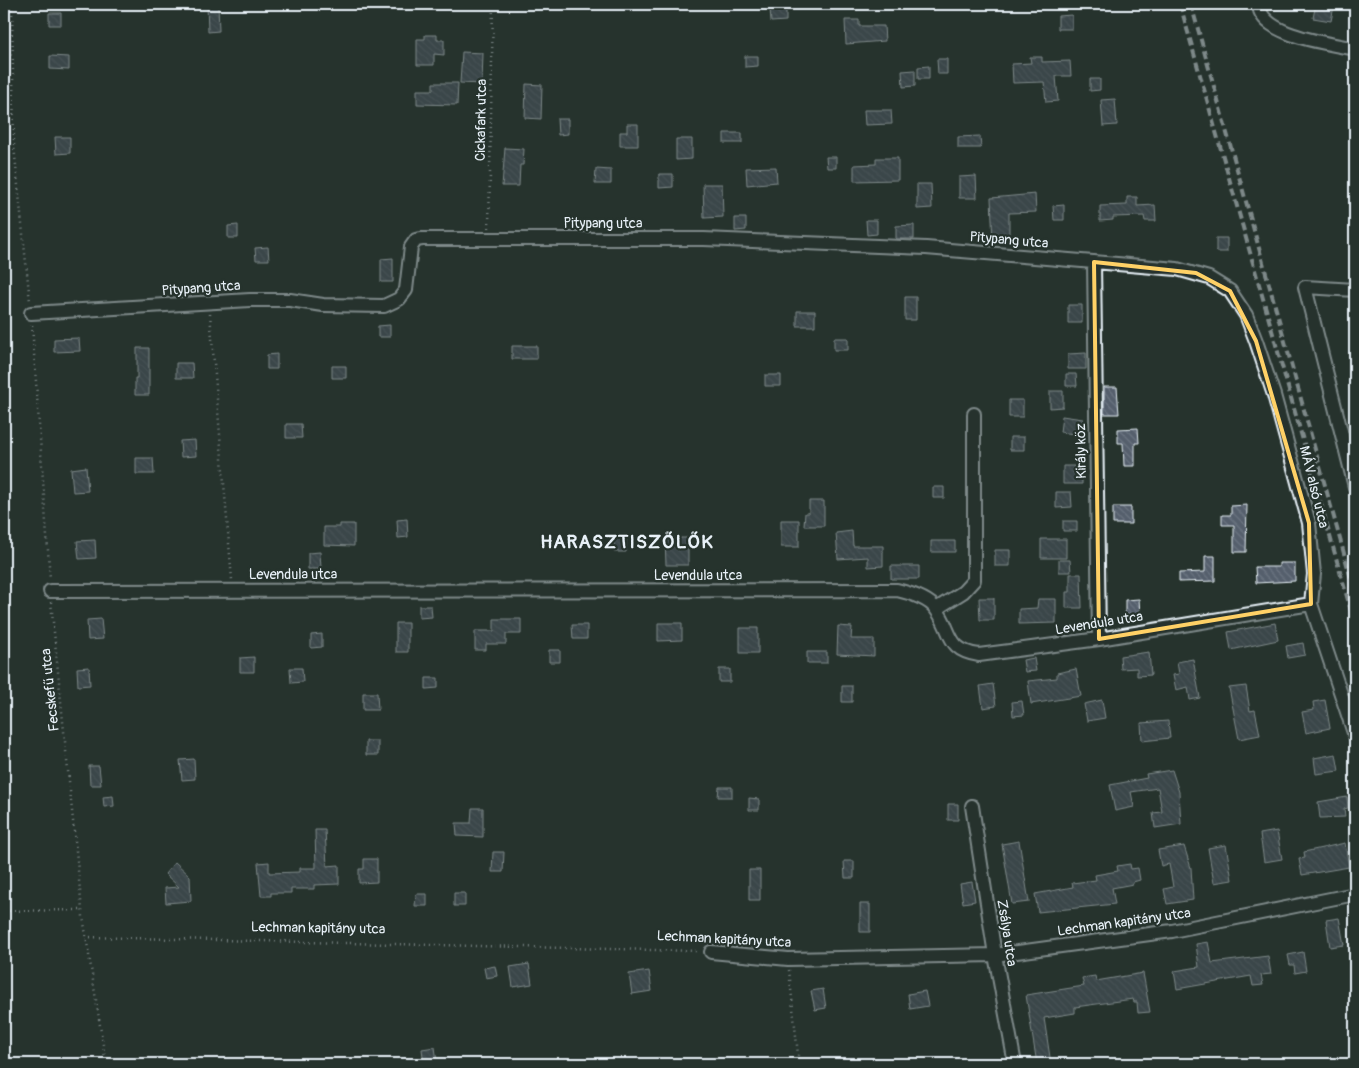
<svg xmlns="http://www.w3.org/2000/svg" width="1359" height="1068" font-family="Pangolin,sans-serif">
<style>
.building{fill:url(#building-back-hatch);stroke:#e8f1f8}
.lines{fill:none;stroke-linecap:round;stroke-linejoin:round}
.minor-casing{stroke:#e8f1f8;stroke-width:16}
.path{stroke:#e8f1f8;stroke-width:2.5;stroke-dasharray:1 4;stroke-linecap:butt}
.minor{stroke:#26332d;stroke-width:12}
.rail{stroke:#e8f1f8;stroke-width:4;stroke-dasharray:8 4;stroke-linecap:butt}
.marked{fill:none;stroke:#ffd166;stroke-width:4;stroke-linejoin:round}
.labels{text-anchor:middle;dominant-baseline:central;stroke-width:4.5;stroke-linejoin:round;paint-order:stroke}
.street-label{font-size:14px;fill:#e8f1f8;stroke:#26332d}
.district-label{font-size:19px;font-weight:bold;letter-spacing:1px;fill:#e8f1f8;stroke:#26332d}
</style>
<defs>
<pattern id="building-back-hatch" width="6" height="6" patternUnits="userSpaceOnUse" patternTransform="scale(1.25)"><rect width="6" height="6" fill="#545e6c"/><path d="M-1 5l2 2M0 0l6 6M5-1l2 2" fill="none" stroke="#6d7682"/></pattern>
</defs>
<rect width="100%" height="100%" fill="#26332d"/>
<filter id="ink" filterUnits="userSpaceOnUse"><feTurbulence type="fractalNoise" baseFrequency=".02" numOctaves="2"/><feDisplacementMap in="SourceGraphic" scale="10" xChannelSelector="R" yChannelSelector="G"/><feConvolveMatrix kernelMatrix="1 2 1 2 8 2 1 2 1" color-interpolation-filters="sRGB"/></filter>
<g filter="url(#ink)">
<path class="building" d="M207,4H218L219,31L208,32Z
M1316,4L1334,6L1331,21L1313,18Z
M786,8V21L771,22L770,9Z
M49,13H61V25H49Z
M1072,15V29H1058V16Z
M845,20H859V26H884L885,41L846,44Z
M425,35H437V40H444V55L434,54V65H417V39H425Z
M462,52L483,53L482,84L460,83Z
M50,56L69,57V70L50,69Z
M745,56H758V66L745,67Z
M1030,57H1042V62L1070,61L1071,76H1056L1058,101L1046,102L1044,82L1013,83L1012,64L1031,63Z
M937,59H947V74H938Z
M929,66V79H918V67Z
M915,70V86L903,87L902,71Z
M1090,79H1100V90L1090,91Z
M433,83H458L457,105L417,104V90H433Z
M526,84L542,85L541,119L525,118Z
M1115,99L1117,125L1103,126L1101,100Z
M864,110H891L892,124L865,125Z
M557,119H568V134L558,135Z
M627,124H638V146H620V132H627Z
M724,133H742V143H724Z
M980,136L981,148H958V137Z
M55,137H70V153L56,154Z
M676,139H692V159L676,160Z
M505,148L524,149L523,165H520L519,186H502Z
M826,157H836V168H827Z
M876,158H898V180L854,181V165L876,164Z
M776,167L777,182L747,185L746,168Z
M596,169L611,170V184H595Z
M659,174H673V187L659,188Z
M976,176L977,198H959V177Z
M703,184H722L723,217L704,218Z
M917,184H931L932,208L917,209Z
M1035,194L1036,212L1009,213V241L993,242L991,198Z
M1127,197H1137V206L1155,205L1156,221H1145L1144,216L1113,217V220L1100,221V206L1127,205Z
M1064,205V220H1054L1053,206Z
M735,218H746V230L735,231Z
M866,220H877V234L867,235Z
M238,225V238H228V226Z
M914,225V239H896V226Z
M1216,238H1227V252H1216Z
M268,247L269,260H256L255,248Z
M393,258V282H381V259Z
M905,297H916V320H905Z
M1068,305H1082V323H1068Z
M797,311H815V326H797Z
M390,325V337H378V326Z
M79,338L80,351L54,352V339Z
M834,338H848V350H834Z
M512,346H537V359H512Z
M137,348H149V395H135V378H137Z
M1086,353V369H1068V354Z
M277,354V369H267V355Z
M176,363H192L193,378H176Z
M332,366H346V378H332Z
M1066,374H1076L1077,386H1066Z
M765,375H781V386H765Z
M1104,387H1117L1119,414H1104Z
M1050,391H1063V407L1050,408Z
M1009,400H1023V417H1009Z
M1062,416L1083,419L1081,435L1060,432Z
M286,424H301L302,438H286Z
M1138,428L1139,443H1135V466H1124L1123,443H1118V429Z
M1010,437H1024V450H1010Z
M195,440L196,456L181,457L180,441Z
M136,458H153L154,474H136Z
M1063,466H1074V473H1082V484H1063Z
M86,467L88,491L73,492L71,469Z
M933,487H944V498H933Z
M1056,492H1071L1072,507L1056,508Z
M809,501H824V526H804L805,513H809Z
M1247,505L1246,552H1234V525H1222V515H1231V506Z
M1113,507H1131V524H1113Z
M407,519L408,537L398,538L397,520Z
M781,520H799V547H781Z
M1063,521H1077V531H1063Z
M340,524H354V546L324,545V527H340Z
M852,531L853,546H883V566L868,567V557L838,559L836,533Z
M626,535V552H614V536Z
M665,538H688V565H666Z
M1041,539H1066V558H1041Z
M95,540L96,558L79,559L77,541Z
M931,541H955V552H931Z
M995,550H1010V566H995Z
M320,552L321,569H308V553Z
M1205,556H1215V581L1179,582V573L1205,572Z
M1059,560H1070L1071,572H1059Z
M1279,563H1295V581L1256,583L1255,567H1279Z
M891,566H919V579H891Z
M1070,574H1081L1082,608H1066V592H1070Z
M979,598H994V620H980Z
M1038,599H1056V623L1019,624V609L1037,608Z
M1139,599L1140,615H1125V600Z
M419,606H431L432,617L419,618Z
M101,619L103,639L88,640L87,620Z
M494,619H521V634H506V644H486V650H475V631H494Z
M396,623H408V652H396Z
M658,623H682V640L658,641Z
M1275,623L1278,640L1231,650L1228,632Z
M572,625H587V639H573Z
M838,626L852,627L851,639H874V656L837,654Z
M740,628H758V653H740Z
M322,634V647L311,648V635Z
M1303,643L1305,655L1288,658L1286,646Z
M549,650H560V662H549Z
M807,652H827V663H807Z
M1149,652L1151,675L1137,676V668L1121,669L1120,656Z
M254,657V672H240V658Z
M1034,658L1036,671L1025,672L1023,660Z
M1193,659L1200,698L1190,700L1188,687L1176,690L1173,675L1179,674L1177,662Z
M89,667L90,685L78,686L77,668Z
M290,668H302L303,682L291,683Z
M719,669H730V682H719Z
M1076,669L1081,696L1031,704L1028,681L1057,678V673Z
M426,678H438V688L426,689Z
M993,684L996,706L983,708L980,686Z
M842,686H852V702H842Z
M1246,686L1250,711L1255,710L1260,735L1239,739L1229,688Z
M363,693H377L378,710H363Z
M1102,700L1105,718L1087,721L1084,704Z
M1325,700L1330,728L1306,733L1302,712L1314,710L1313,702Z
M1022,701L1024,715L1013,716L1012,702Z
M1168,721L1170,738L1142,741L1141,723Z
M366,741H378V755H366Z
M1336,754L1339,771L1316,774L1314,758Z
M194,759L195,779L182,780L180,760Z
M89,766H99L101,785H90Z
M1172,770L1179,792L1181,824L1155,828L1153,813L1162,812L1158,788L1131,792L1134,807L1115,811L1110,785L1147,778L1146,774Z
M719,787H732V797H718Z
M113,796L114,806L104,807L103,797Z
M1347,797L1348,808L1344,809L1345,817L1320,818L1318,802Z
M749,798L759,799V810H749Z
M948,804H958V820H948Z
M472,808H483V837L457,836L456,823H471Z
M315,830H325L327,866L339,865V884L314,885V889H291V893H271V896H261L258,863L269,862V873L300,872V868H316Z
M1277,831L1282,859L1264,862L1260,834Z
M1019,841L1029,902L1012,904L1002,844Z
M1345,843L1349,867L1302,875L1299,859L1305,858L1304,852Z
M1226,845L1232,880L1214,883L1208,848Z
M1184,846L1191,868L1193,900L1167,904L1164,889L1173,887L1169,864L1161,866L1158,850Z
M493,852H504L503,872H492Z
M364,859H377V882L359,883V869H364Z
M844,861H854V878H845Z
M175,862L190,876L191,901L166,903L165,888L179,887L165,874Z
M1130,864L1131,869L1138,868L1140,880L1133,882V884L1112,888L1115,904L1038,912L1035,894L1073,887L1072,883L1096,880L1095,875L1118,871L1117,866Z
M749,870H760V900H749Z
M972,882L975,901L963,903L960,884Z
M454,893H465V906H454Z
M416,894H427V906H415Z
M860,904H870V932H860Z
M1339,918L1344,945L1330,947L1326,920Z
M1208,942L1212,963L1268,956L1271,974L1261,975L1263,985L1253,986L1251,976L1177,989L1174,971L1199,967L1196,944Z
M1303,952L1306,971L1295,973L1294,965H1290L1288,955Z
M529,964L532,984L513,987L510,967Z
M495,966L497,976L486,978L484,968Z
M649,971L652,991L632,994L629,974Z
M1143,973L1150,1012L1138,1013L1137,1002H1134L1133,999L1075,1007V1013L1044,1018L1051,1064H1037L1026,995L1084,986L1082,978L1095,976L1096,981Z
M823,989L826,1008L815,1010L811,991Z
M925,991L928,1006L910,1009L908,994Z
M435,1047L437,1062L424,1064L422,1049Z"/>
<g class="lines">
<defs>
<path id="minor" d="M1259,4C1259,36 1330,43 1355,49
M1094,262L1099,639
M1355,290L1305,287L1355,487
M31,313L250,300H290L323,305L384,306L399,299L406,290L411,247L416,240L422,239H704L926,248L1177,269L1209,278L1230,291L1246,315L1256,341L1274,395L1309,523L1314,574L1311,604L1355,736
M50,591L897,590C910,593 928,598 936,609C953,631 945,650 979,655L1099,639L1311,604
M936,609L963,592L974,580V414
M972,806L995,955L1015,1064
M711,952L788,959L995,955L1172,931L1355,894"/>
</defs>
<use href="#minor" class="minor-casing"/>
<path class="path" d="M12,4L14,146L30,302
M4,48L12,55
M489,228L493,4
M210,314L232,580
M32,325L50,579
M51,602L82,910L106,1064
M4,911L82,910
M85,937L698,951
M789,970L799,1064"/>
<use href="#minor" class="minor"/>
<path class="rail" d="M1180,4L1355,625
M1191,4L1355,593"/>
</g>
</g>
<path d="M0 0H1359V1068H0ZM1094,262L1196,273L1230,291L1256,341L1309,523L1311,604L1099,639Z" fill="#26332d" fill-opacity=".55" fill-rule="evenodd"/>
<path class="marked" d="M1094,262L1196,273L1230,291L1256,341L1309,523L1311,604L1099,639Z"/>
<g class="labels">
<g class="street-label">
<text transform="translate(481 120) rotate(-89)">Cickafark utca</text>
<text x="603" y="223">Pitypang utca</text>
<text transform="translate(1009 240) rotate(5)">Pitypang utca</text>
<text transform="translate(201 288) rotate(-4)">Pitypang utca</text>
<text transform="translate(1081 451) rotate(-91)">Király köz</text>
<text transform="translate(1314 487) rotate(76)">MÁV alsó utca</text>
<text x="293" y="574">Levendula utca</text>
<text x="698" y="575">Levendula utca</text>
<text transform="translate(1099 623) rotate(-9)">Levendula utca</text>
<text transform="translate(50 690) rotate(-96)">Fecskefű utca</text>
<text transform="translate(1124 922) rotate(-8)">Lechman kapitány utca</text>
<text transform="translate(318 928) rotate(1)">Lechman kapitány utca</text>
<text transform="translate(1007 933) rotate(81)">Zsálya utca</text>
<text transform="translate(724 939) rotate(3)">Lechman kapitány utca</text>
</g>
<g class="district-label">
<text x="627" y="542">HARASZTISZŐLŐK</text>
</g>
</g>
<rect width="1359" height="1068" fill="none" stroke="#26332d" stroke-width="20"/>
<rect x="10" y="10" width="1339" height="1048" fill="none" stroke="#e8f1f8" stroke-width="2" filter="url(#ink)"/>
</svg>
